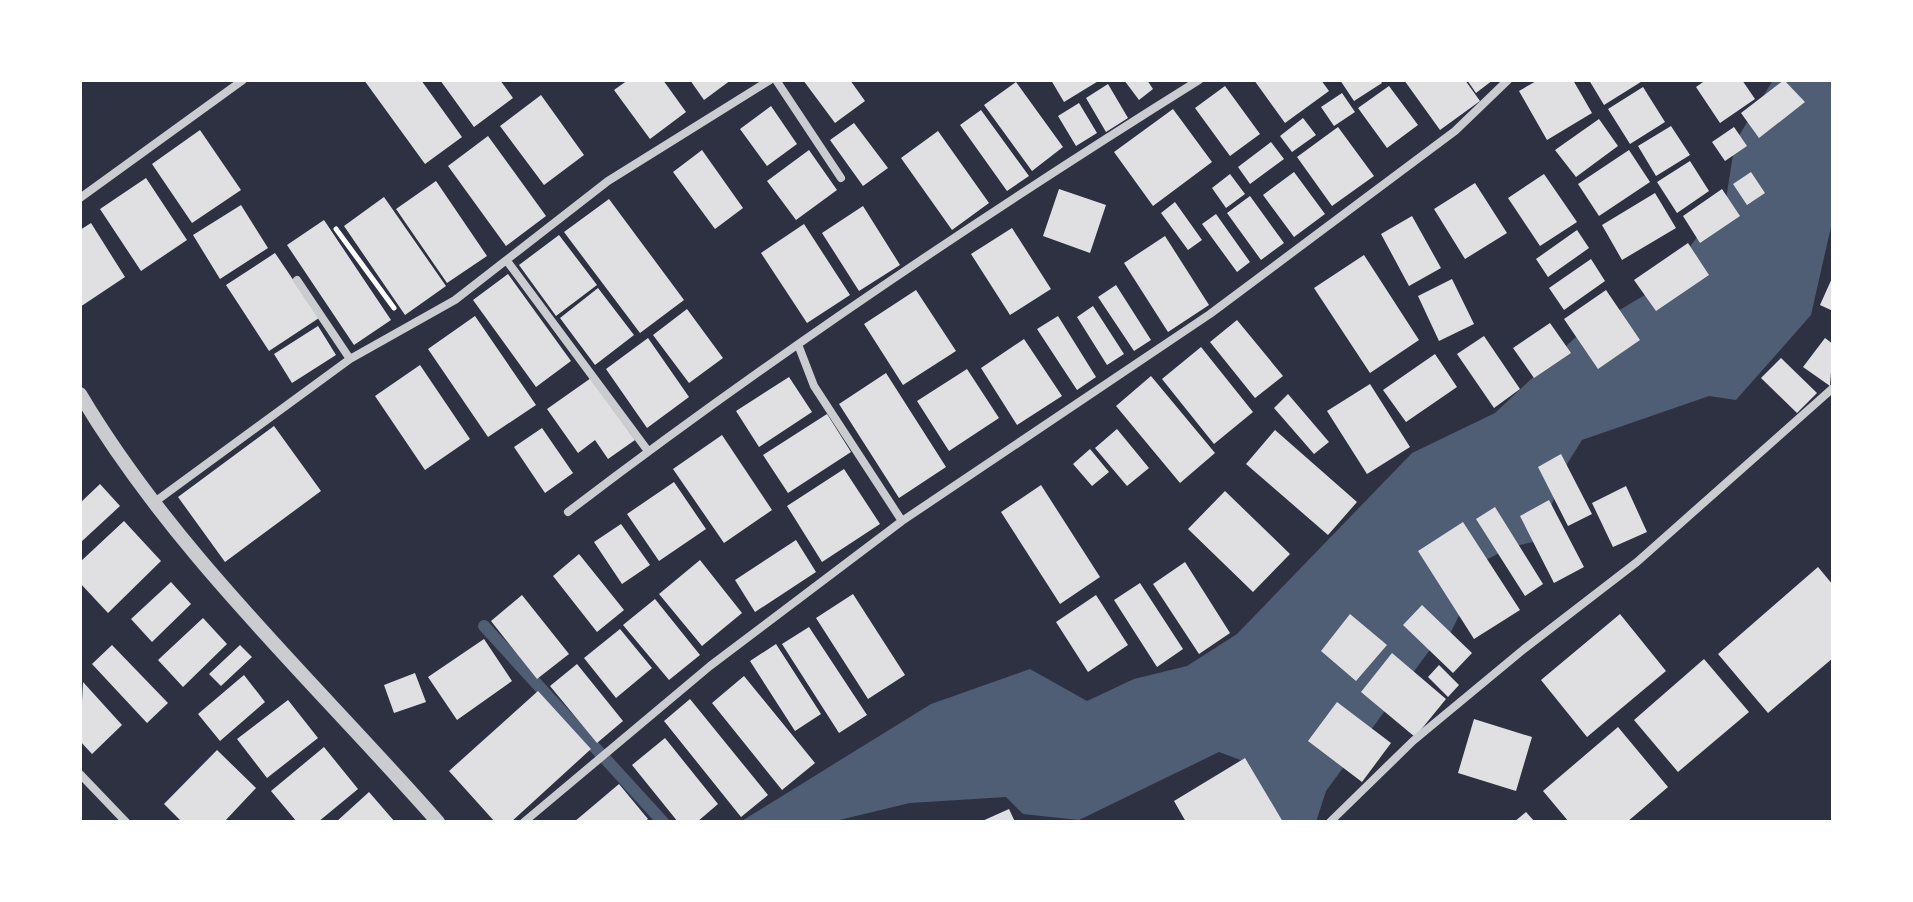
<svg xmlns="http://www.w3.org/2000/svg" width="1913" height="902" font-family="'DejaVu Sans',sans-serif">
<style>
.water{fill:#4f5d75}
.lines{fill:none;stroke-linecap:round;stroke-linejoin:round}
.stream{stroke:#4f5d75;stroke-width:12}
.building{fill:#e0e0e3}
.path{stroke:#fff;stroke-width:5}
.minor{stroke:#caccd0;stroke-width:8}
.tertiary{stroke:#caccd0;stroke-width:14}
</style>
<rect width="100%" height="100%" fill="#2d3142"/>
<path class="water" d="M1773,80H1833V218L1811,315L1736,400L1709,396L1582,440L1567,464L1538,541L1511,547L1486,560L1450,634L1429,651L1326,791L1316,822H1278L1246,762L1219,752L1079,820L1023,814L1006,797L910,803L831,822H740L931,704L1030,669L1087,701L1134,679L1187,666L1237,634L1412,453L1495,413L1579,334L1660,286L1726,199L1735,142Z"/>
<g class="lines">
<path class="stream" d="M484,626L663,822"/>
</g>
<path class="building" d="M364,80H421L462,137L425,164Z
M440,80H500L513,98L474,127Z
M628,80H663L686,112L650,139L614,90Z
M690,80H731L704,100Z
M803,80H850L865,101L835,123Z
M1051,80H1100L1064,102Z
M1124,80H1147L1153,89L1139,100Z
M1254,80H1321L1329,91L1285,123Z
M1340,80H1380L1382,83L1354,101Z
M1404,80H1465L1480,101L1440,130Z
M1467,80H1493L1476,93Z
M1538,80H1573L1592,113L1547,140L1519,91Z
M1589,80H1644L1604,105Z
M1706,80H1742L1755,99L1720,123L1696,87Z
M1784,80L1805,102L1759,138L1741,113Z
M1016,82L1063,147L1032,171L984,105Z
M1108,84L1128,118L1106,132L1086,98Z
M1225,86L1260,134L1230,156L1195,108Z
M1389,86L1418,125L1387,148L1358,108Z
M1643,87L1665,122L1630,144L1608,109Z
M1342,93L1355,112L1334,126L1321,107Z
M541,95L584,155L544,185L500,126Z
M1079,103L1097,133L1076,146L1058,116Z
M771,106L797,144L767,166L740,129Z
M1173,109L1212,162L1153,206L1114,152Z
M981,110L1029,176L1007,191L960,125Z
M1303,118L1316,135L1292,152L1280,136Z
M1599,119L1618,146L1576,177L1555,150Z
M854,123L888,168L863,186L830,140Z
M1671,126L1690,155L1656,176L1638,146Z
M1338,127L1374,176L1332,206L1297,157Z
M1734,127L1747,146L1725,161L1712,142Z
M200,130L241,190L192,223L152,164Z
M938,131L989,203L952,230L901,158Z
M488,136L546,216L506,246L448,166Z
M1271,142L1284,159L1250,184L1238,167Z
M702,150L743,208L715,229L673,172Z
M809,150L837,190L796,220L767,181Z
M1629,150L1650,182L1599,216L1578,184Z
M1690,161L1709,191L1677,213L1657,182Z
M1294,172L1325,214L1294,237L1263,195Z
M1751,172L1765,193L1747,205L1733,184Z
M1230,174L1245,194L1226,208L1212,188Z
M1544,174L1577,222L1540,246L1508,198Z
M146,178L187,240L141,271L100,209Z
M436,181L487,256L447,283L396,209Z
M1475,183L1507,233L1465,259L1434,209Z
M1059,189L1106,205L1090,253L1043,236Z
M1722,189L1740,216L1700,243L1683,216Z
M1655,193L1676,228L1622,260L1602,225Z
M1250,196L1284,243L1261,260L1227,213Z
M384,197L446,286L405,315L344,226Z
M609,199L684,300L640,333L564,232Z
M1175,202L1202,240L1188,250L1161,213Z
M241,205L268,248L220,279L193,235Z
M863,206L900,265L859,291L822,233Z
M1216,214L1250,262L1237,272L1202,224Z
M1412,216L1441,268L1409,286L1381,234Z
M324,220L391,320L354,345L287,245Z
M91,223L125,277L80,307V230Z
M804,224L850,295L807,323L761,253Z
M1012,228L1051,289L1010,315L971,254Z
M1577,230L1589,248L1548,277L1536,259Z
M559,235L597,285L556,316L519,265Z
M1165,236L1209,305L1168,332L1124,263Z
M1688,243L1709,275L1656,311L1634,280Z
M275,253L319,318L269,351L226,285Z
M1364,255L1419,340L1370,373L1314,288Z
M1591,259L1605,281L1564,310L1549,288Z
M508,274L571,361L536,387L473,300Z
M1833,276V311L1820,305Z
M1452,279L1474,324L1439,341L1418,296Z
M1116,285L1151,340L1134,351L1098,297Z
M598,288L634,335L595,365L560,318Z
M916,290L956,351L903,385L864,324Z
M1606,290L1640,340L1598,369L1564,319Z
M1093,306L1124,354L1107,365L1077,317Z
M687,309L723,358L689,383L653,335Z
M475,316L536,405L488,437L428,349Z
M1058,316L1096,377L1077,390L1037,329Z
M1237,320L1283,376L1255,398L1210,342Z
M1550,323L1571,353L1534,378L1513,348Z
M318,326L336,355L292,383L274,354Z
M1484,336L1520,389L1494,408L1457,354Z
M648,338L689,397L647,428L606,369Z
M1825,338L1833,344L1830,386L1803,367Z
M1024,339L1062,396L1017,425L981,368Z
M1201,347L1253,412L1214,444L1162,379Z
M1435,354L1457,387L1406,422L1383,390Z
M1781,358L1817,393L1797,413L1761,378Z
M420,365L470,439L425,470L375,396Z
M967,369L999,418L949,451L917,401Z
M886,373L946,467L899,498L839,404Z
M1151,376L1215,453L1180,483L1116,406Z
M789,377L812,412L759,447L736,411Z
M591,378L635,440L608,459L595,440L578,453L547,409Z
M1370,384L1410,447L1367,474L1327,411Z
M1288,394L1329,442L1314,454L1274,408Z
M827,414L851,452L788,493L763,455Z
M274,426L321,491L225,562L178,497Z
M542,428L573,473L545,493L514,447Z
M1117,429L1149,468L1127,486L1095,448Z
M1275,430L1357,502L1328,535L1246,464Z
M722,435L772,510L724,543L673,469Z
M1090,449L1109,472L1092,486L1073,464Z
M1561,454L1592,514L1568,526L1538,467Z
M844,469L880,524L822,562L787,506Z
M674,482L706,529L659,561L627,514Z
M100,484L120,506L80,543V503Z
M1041,485L1100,577L1060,604L1001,512Z
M1626,486L1647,532L1613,547L1592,503Z
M1225,491L1290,554L1253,592L1188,529Z
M1549,500L1584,567L1554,583L1520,516Z
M1495,507L1543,584L1525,596L1476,519Z
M124,521L161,561L108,613L80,583V562Z
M1463,522L1520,610L1474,639L1418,551Z
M621,524L650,565L622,584L594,542Z
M796,540L816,572L755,612L735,580Z
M579,554L624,610L597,632L553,576Z
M700,560L742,613L702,646L659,594Z
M1185,562L1230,633L1199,654L1153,584Z
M1818,567L1833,585V658L1768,713L1718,654Z
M171,582L191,604L152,642L131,619Z
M1140,583L1183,649L1157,667L1114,600Z
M853,594L905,675L868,699L816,618Z
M522,595L569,654L537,679L491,621Z
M1096,595L1128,645L1088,672L1056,622Z
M655,599L700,655L669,680L623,625Z
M1422,605L1472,653L1453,673L1403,625Z
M1350,614L1387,645L1356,681L1321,651Z
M1620,614L1666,671L1587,737L1541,680Z
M203,618L227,644L183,687L158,660Z
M809,627L867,715L839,733L782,644Z
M620,629L652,668L616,698L584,658Z
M484,639L512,681L457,720L428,677Z
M776,644L821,714L795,731L750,661Z
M112,645L168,703L147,723L92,664Z
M240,645L252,657L221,686L209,674Z
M1392,653L1446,699L1415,737L1361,692Z
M1704,659L1749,712L1678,772L1634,720Z
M577,664L623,721L597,743L550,686Z
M1439,665L1459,685L1448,697L1428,677Z
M415,673L426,702L394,713L384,685Z
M244,675L265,702L220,741L198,714Z
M744,676L815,763L782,790L712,703Z
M83,682L122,725L92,754L80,741Z
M538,691L591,749L511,822H495L449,771Z
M690,699L768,795L741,817L664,721Z
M288,700L318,738L267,778L237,739Z
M1337,702L1391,743L1362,782L1308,741Z
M1474,719L1532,737L1516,791L1458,773Z
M1618,727L1668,787L1627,822H1569L1543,791Z
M665,738L718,804L697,822H678L632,765Z
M324,747L358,789L318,822H297L271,791Z
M217,750L256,788L224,822H182L164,804Z
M1245,758L1283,822H1186L1174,801Z
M619,784L648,819L644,822H574Z
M369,792L395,822H336Z
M1009,809L1015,822H980Z
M1526,812L1535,822H1514Z"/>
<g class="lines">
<path class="path" d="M336,229L394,308"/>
<path class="minor" d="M776,80L841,178
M80,198L243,80
M507,261L648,451
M297,280L350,359
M799,347L814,386L902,521
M156,501L350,359L455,300L608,181L770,80
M568,512C771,357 983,215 1199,80
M80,774L126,822
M524,822L710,666L902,521L1210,314L1455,131L1508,80
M1330,822L1413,741L1524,649L1637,562L1833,388"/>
<path class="tertiary" d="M80,394C175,554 316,683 438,822"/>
</g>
<rect width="1913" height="902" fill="none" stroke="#ffffff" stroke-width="164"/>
</svg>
